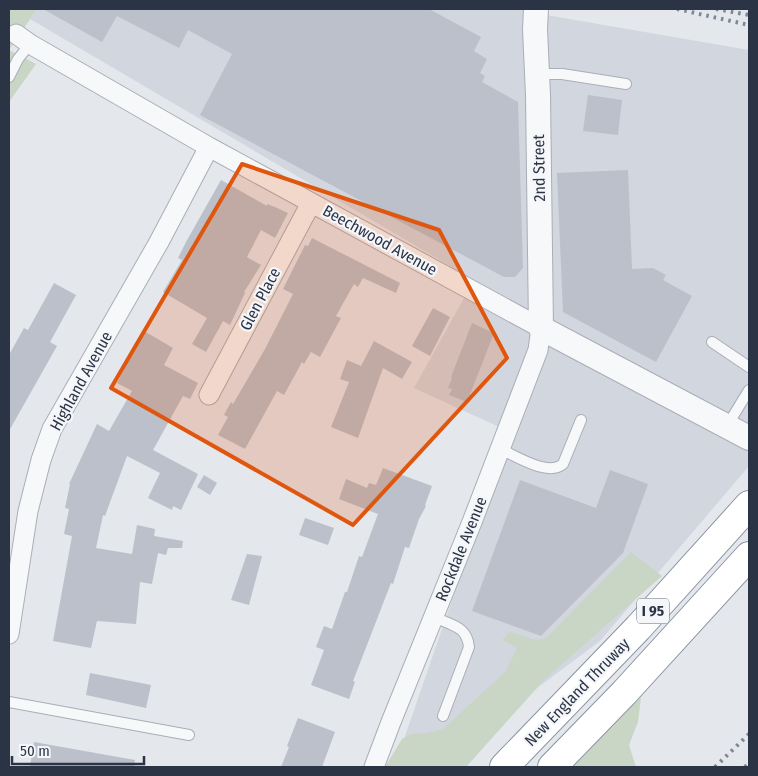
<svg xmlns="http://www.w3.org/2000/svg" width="758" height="776" font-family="'Fira Sans Condensed',sans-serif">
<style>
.built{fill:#d2d6de}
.green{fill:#c9d6c5}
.building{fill:#bbc0ca}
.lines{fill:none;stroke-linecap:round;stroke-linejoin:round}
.service-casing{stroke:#a9aeb7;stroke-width:12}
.minor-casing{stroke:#a9aeb7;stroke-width:21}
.tertiary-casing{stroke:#a9aeb7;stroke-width:26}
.motorway-casing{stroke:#8b94a3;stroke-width:30}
.service{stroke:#f7f8fa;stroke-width:10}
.minor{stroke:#f7f8fa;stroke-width:19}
.tertiary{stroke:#f7f8fa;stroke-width:24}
.motorway{stroke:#fff;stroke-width:28}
.rail{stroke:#7d8696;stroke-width:4;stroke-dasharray:2.5 5;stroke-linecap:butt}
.marked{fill:#df570f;fill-opacity:0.2;stroke:#df570f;stroke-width:4;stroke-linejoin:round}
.labels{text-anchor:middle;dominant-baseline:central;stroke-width:4.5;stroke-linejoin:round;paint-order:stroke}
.shield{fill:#f4f6f9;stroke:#676e7b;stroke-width:1}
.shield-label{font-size:15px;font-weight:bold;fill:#2b3445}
.street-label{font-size:16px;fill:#2b3445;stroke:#f4f6f9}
</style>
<rect width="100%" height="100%" fill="#e4e7ec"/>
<path class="built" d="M37,9H526L546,15L749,50V466L600,641L437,763L402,745L510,432L414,388L474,280L30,19Z"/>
<path class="green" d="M9,9H37L9,50L36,64L9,102Z
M631,552L662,576L545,679L466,767H385L402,739L411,734L427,733L443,729L506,671L517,648L502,640L510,632L536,640L546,638Z
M641,697L638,722L629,745L636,767H572Z"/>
<path class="building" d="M43,9H429L481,37L474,51L487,59L480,73L485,76L482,82L518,102L523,268L515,277H504L200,115L232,54L188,30L179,48L117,16L102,42Z
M588,95L622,100L618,135L583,131Z
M628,170L632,269L653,268L666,275L663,280L692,296L656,362L563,312L557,173Z
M221,180L267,206V204L275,207L288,213L275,238L261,230L247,257L261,265L244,292L245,293L230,325L223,321L206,352L192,344L207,318L163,292L182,260L178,258L186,242Z
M312,238L400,283L396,293L363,278L358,287L354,284L336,316L341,318L320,357L311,352L304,364L302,362L284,395L277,391L245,449L218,435L228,417L224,415L231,402L233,404L265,349L293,294L283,289L305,245L308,246Z
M54,283L76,295L50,342L57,346L9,431V355L24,328L28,330Z
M433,308L450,317L430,356L412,346Z
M472,323L494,333L467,402L449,395L452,389L448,388L452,378L451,377Z
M144,331L173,348L164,365L198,383L190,399L183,396L153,450L198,474L181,510L173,506L172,510L148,498L160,473L127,456L105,516L103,515L96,548L132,554L137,525L155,529L154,536L183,541L182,548H168L166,555L158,553L152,584L140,582L136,624L97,621L91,648L53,641L72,536L64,534L69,509L65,508L70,484H69L97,424L109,431L132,391L117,383Z
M374,341L412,362L402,379L383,368L358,438L331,427L349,382L340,379L347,360L361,366Z
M383,468L432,486L425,505L426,506L419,519L409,548L405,547L393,584L391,583L353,681L355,682L349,699L311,685L324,650L316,647L324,626L332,629L345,592H347L359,556L362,557L378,514L339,499L346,479L367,488L369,483L376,485Z
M610,470L648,484L623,553L541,636L472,611L520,480L596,508Z
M204,475L217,483L210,495L197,487Z
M305,518L334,528L328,545L299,535Z
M247,554L262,556L249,605L231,600Z
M90,673L151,685L146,708L86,695Z
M298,718L335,732L322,767H281L289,747L287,746Z
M34,742L135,760L134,767H38L30,766Z"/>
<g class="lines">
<defs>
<path id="service" d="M538,74H562L626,84
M9,77L18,59L30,44
M712,342L749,367
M727,426L749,390
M500,449C516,456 548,477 563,464L581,420
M434,617C451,625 467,626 469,647L443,716
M9,702L189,735"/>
<path id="minor" d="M16,34L30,44L209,147L541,328L538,350L472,522L391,722L374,767
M209,395L311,203
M9,634L28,511L41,460L52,429L159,242L209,147"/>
<path id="tertiary" d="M536,9L535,29L538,95L541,328L749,438"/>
<path id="motorway" d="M504,767L638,628L749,505
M552,767L624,693L749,556"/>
</defs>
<use href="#service" class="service-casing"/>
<use href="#minor" class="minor-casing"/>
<use href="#tertiary" class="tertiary-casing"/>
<use href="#motorway" class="motorway-casing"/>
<use href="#service" class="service"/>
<use href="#minor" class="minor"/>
<use href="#tertiary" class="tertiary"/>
<use href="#motorway" class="motorway"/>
<path class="rail" d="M677,9L749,25
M716,9L749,15
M715,767L749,734
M745,767L749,763"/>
</g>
<path class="marked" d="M242,164L439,230L507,358L353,525L111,388Z"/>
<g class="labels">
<rect class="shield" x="637" y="598.5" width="32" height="25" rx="4"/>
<g class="shield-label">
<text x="653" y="611">I 95</text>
</g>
<g class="street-label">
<text transform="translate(539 168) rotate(-91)">2nd Street</text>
<text transform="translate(380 240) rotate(29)">Beechwood Avenue</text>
<text transform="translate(260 299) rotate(-62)">Glen Place</text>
<text transform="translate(81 381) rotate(-61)">Highland Avenue</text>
<text transform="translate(461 549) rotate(-68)">Rockdale Avenue</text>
<text transform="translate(577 692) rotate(-46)">New England Thruway</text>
</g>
</g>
<rect width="758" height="776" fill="none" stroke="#2b3445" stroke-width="20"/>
<path d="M12 756v8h132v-8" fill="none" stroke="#2b3445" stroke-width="2.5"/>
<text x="20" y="756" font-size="15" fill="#2b3445" stroke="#f4f6f9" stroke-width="4" paint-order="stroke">50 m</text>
</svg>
